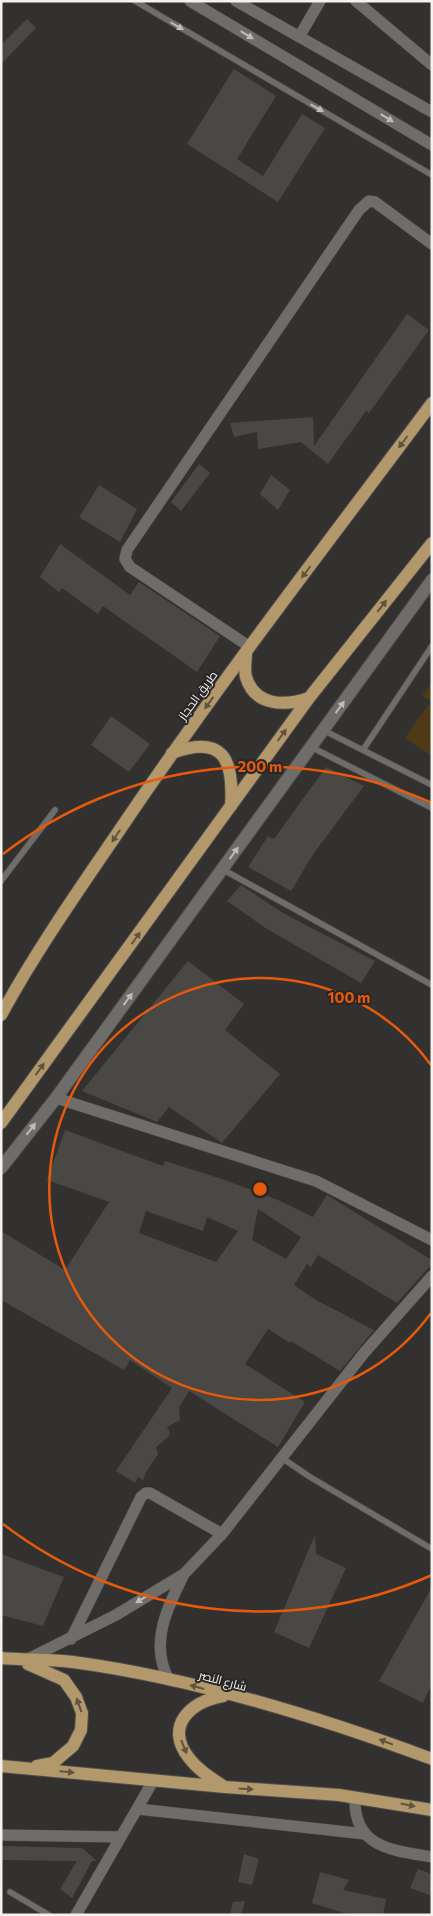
<svg xmlns="http://www.w3.org/2000/svg" width="433" height="1916" font-family="Commissioner,Cairo,sans-serif">
<style>
.garden{fill:#4f3a15}
.building{fill:#494845;fill-rule:evenodd}
.lines{fill:none;stroke-linecap:round;stroke-linejoin:round}
.lane-casing{stroke:#4e4d4b;stroke-width:7}
.street-casing{stroke:#4e4d4b;stroke-width:12}
.secondary-casing{stroke:#4e4d4b;stroke-width:14}
.primary-casing{stroke:#4e4d4b;stroke-width:14}
.lane{stroke:#6f6d6a;stroke-width:5.5}
.street{stroke:#6f6d6a;stroke-width:11}
.secondary{stroke:#6f6d6a;stroke-width:12}
.primary{stroke:#b3986b;stroke-width:12}
.oneway{fill:#bebdbb}
.oneway2{fill:#605441}
.ring{fill:none;stroke:#e8590c;stroke-width:2.5}
.labels{text-anchor:middle;dominant-baseline:central;stroke-width:4;stroke-linejoin:round;paint-order:stroke}
.street-label{font-size:12px;fill:#f3f2f1;stroke:#282725}
.centre{fill:#e8590c;stroke:#282725;stroke-width:2.5}
.ring-label{font-size:15px;text-anchor:middle;font-weight:bold;fill:#e8590c;stroke:#282725;stroke-width:4;stroke-linejoin:round;paint-order:stroke}
</style>
<rect width="100%" height="100%" fill="#32312f"/>
<path class="garden" d="M432,682V702L422,696Z
M428,705L432,708V756L405,738Z"/>
<path class="building" d="M27,19L36,28L1,64V45Z
M234,69L276,96L237,159L263,176L302,114L325,128L278,202L187,144Z
M407,314L429,330L369,413L366,411L328,464L301,442L258,449L257,432L234,437L230,423L313,417L314,446Z
M199,464L210,473L181,511L171,502Z
M271,475L290,490L278,510L260,494Z
M99,485L137,509L120,542L79,517Z
M60,544L130,595L139,582L220,636L197,672L103,606L98,614L62,588L59,592L40,577Z
M111,716L150,744L129,772L91,745Z
M326,767L364,786L314,853L291,891L248,867L268,836L274,839Z
M241,885L283,913L375,961L361,983L267,929L227,901Z
M188,961L244,1004L225,1030L280,1074L222,1143L169,1107L157,1122L82,1091Z
M65,1130L163,1166L165,1161L219,1178L278,1200L313,1217L327,1195L432,1260V1264L397,1303L318,1255L311,1267L307,1264L294,1285L316,1300L374,1330L340,1371L291,1341L290,1343L268,1329L245,1364L305,1402L278,1447L189,1391L179,1407L180,1420L167,1427L170,1433L168,1437L156,1447L158,1454L146,1472L143,1480L138,1477L135,1483L116,1471L172,1388L130,1360L124,1370L1,1300V1231L65,1270L109,1202L47,1180ZM258,1209L301,1237L286,1259L252,1240ZM146,1211L203,1231L207,1217L238,1231L216,1262L139,1233Z
M315,1535L316,1554L346,1568L309,1648L274,1632Z
M1,1554L64,1577L43,1626L1,1615Z
M432,1587V1684L423,1703L379,1681Z
M1,1846L82,1848L97,1861H92L72,1898L60,1889L77,1861L1,1860Z
M244,1854L259,1859L252,1885L238,1882Z
M418,1869L432,1874V1896L410,1888Z
M320,1872L349,1880L343,1890L386,1899L383,1915H350L312,1903Z
M245,1901L241,1915H230L233,1902Z"/>
<g class="lines">
<defs>
<path id="lane" d="M135,1L432,175
M323,730L432,785
M311,747L432,808
M363,750L432,646
M222,869L432,985
M1,881L55,810
M282,1458L310,1477L432,1549
M10,1892L49,1915"/>
<path id="street" d="M190,1L432,145
M236,1L432,112
M356,1L432,65
M299,37L320,1
M250,647L130,567L125,559L127,550L359,210L369,201L375,202L432,244
M56,1098L316,1181L432,1240
M71,1639L141,1497L146,1493H150L222,1534
M26,1660L116,1615L184,1574L222,1534L364,1353L432,1276
M169,1680C149,1644 167,1608 184,1574
M355,1797C353,1848 392,1850 432,1857
M138,1809L365,1834
M1,1835L121,1837
M76,1915L153,1781"/>
<path id="secondary" d="M1,1168L56,1098L432,580"/>
<path id="primary" d="M246,653C246,660 244,670 246,677C255,707 286,706 309,698
M172,753C223,734 234,759 231,806
M1,1015C36,951 78,891 119,831C218,684 327,544 432,403
M1,1123L309,698L432,543
M1,1658C25,1660 50,1659 73,1662C192,1678 319,1717 432,1759
M28,1664L64,1680L76,1697L82,1713L81,1730L73,1746L53,1763L37,1766
M1,1766L225,1787L339,1795L432,1810
M223,1786C211,1778 198,1770 189,1758C164,1726 190,1702 223,1696"/>
</defs>
<use href="#lane" class="lane-casing"/>
<use href="#street" class="street-casing"/>
<use href="#secondary" class="secondary-casing"/>
<use href="#primary" class="primary-casing"/>
<use href="#lane" class="lane"/>
<use href="#street" class="street"/>
<use href="#secondary" class="secondary"/>
<use href="#primary" class="primary"/>
</g>
<defs><path id="oneway-solid" d="M-6-.8H1V-3.2L6.5 0L1 3.2V.8H-6Z" transform="scale(1.25)"/></defs>
<g class="oneway">
<use href="#oneway-solid" transform="translate(177 26) rotate(30)"/>
<use href="#oneway-solid" transform="translate(247 35) rotate(31)"/>
<use href="#oneway-solid" transform="translate(317 108) rotate(30)"/>
<use href="#oneway-solid" transform="translate(387 118) rotate(31)"/>
<use href="#oneway-solid" transform="translate(340 707) rotate(-54)"/>
<use href="#oneway-solid" transform="translate(234 853) rotate(-54)"/>
<use href="#oneway-solid" transform="translate(128 999) rotate(-54)"/>
<use href="#oneway-solid" transform="translate(31 1129) rotate(-52)"/>
<use href="#oneway-solid" transform="translate(142 1599) rotate(149)"/>
</g>
<g class="oneway2">
<use href="#oneway-solid" transform="translate(403 442) rotate(127)"/>
<use href="#oneway-solid" transform="translate(306 572) rotate(127)"/>
<use href="#oneway-solid" transform="translate(382 606) rotate(-52)"/>
<use href="#oneway-solid" transform="translate(209 703) rotate(126)"/>
<use href="#oneway-solid" transform="translate(282 735) rotate(-54)"/>
<use href="#oneway-solid" transform="translate(116 836) rotate(124)"/>
<use href="#oneway-solid" transform="translate(136 938) rotate(-54)"/>
<use href="#oneway-solid" transform="translate(40 1069) rotate(-54)"/>
<use href="#oneway-solid" transform="translate(197 1687) rotate(-165)"/>
<use href="#oneway-solid" transform="translate(79 1705) rotate(-109)"/>
<use href="#oneway-solid" transform="translate(386 1742) rotate(-159)"/>
<use href="#oneway-solid" transform="translate(184 1747) rotate(68)"/>
<use href="#oneway-solid" transform="translate(67 1772) rotate(5)"/>
<use href="#oneway-solid" transform="translate(246 1789) rotate(4)"/>
<use href="#oneway-solid" transform="translate(408 1805) rotate(11)"/>
</g>
<g class="ring">
<path d="M431 1313A211 211 0 1 1 431 1065"/>
<path d="M432 1575A422 422 0 0 1 3 1524M3 854A422 422 0 0 1 432 803"/>
</g>
<g class="labels">
<g class="street-label">
<text transform="translate(197 695) rotate(-54)">طريق الحجاز</text>
<text transform="translate(223 1680) rotate(15)">شارع النصر</text>
</g>
</g>
<circle cx="260" cy="1189" r="8" class="centre"/>
<g class="ring-label">
<text x="260" y="772">200 m</text>
<text x="349" y="1003">100 m</text>
</g>
<rect width="433" height="1916" fill="none" stroke="#f3f2f1" stroke-width="5"/>
</svg>
